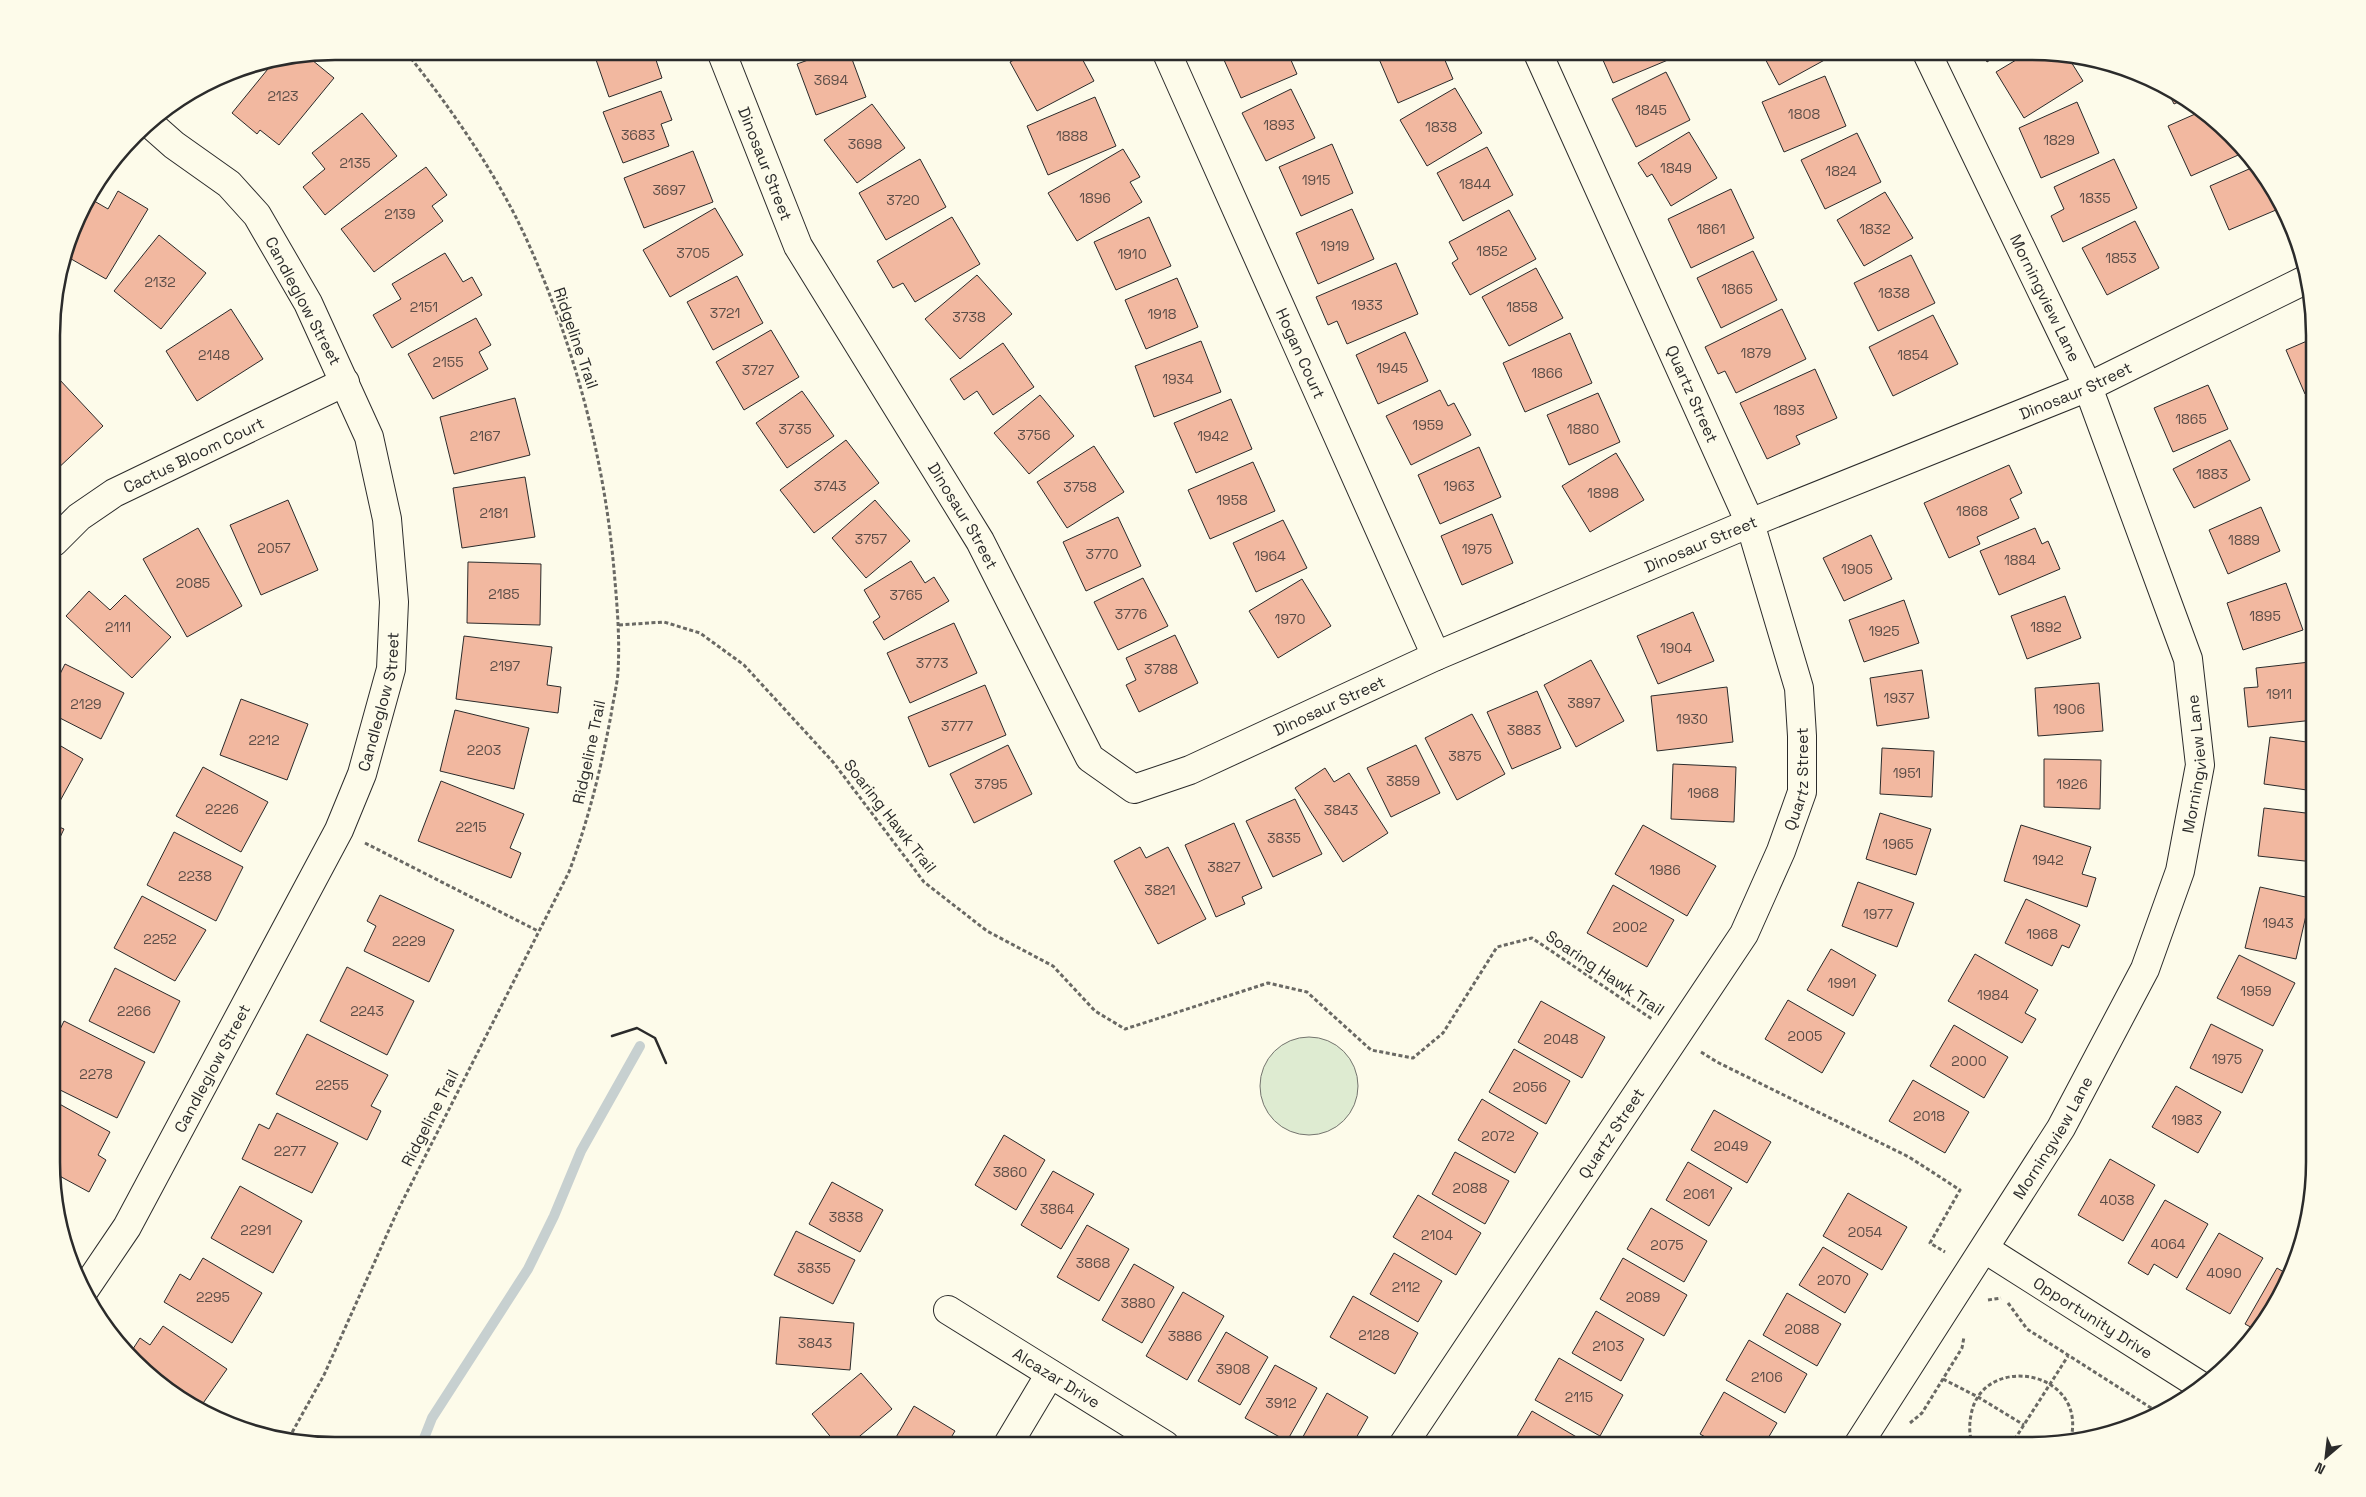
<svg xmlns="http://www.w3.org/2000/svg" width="2366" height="1497" font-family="'Space Grotesk',sans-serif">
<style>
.green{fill:#deebd1;stroke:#74746e}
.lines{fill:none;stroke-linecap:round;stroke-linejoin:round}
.stream{stroke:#c7d0d0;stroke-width:10}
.building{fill:#f2b8a0;stroke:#2b2b2b}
.street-casing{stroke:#2b2b2b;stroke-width:30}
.path{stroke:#6a6964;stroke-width:3;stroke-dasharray:4 2.5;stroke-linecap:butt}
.street{stroke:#fdfbea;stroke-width:28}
.wall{stroke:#2b2b2b;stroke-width:2.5}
.labels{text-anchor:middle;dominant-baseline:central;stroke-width:4;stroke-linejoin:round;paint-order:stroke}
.number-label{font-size:14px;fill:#5d4e48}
.street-label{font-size:16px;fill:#2b2b2b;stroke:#fdfbea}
.rim{fill:none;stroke:#2b2b2b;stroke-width:2.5}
</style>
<rect width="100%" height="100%" fill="#fdfbea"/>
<path class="green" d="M1260 1086a49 49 0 1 1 98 0a49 49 0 1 1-98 0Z"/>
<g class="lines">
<path class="stream" d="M421,1446L432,1418L528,1269L554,1216L581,1151L640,1046"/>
</g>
<path class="building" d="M593,51H653L662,78L609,97Z
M833,51H849L866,97L816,115L797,64Z
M1031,51H1078L1094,81L1037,111L1010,62Z
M1220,51H1287L1297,74L1241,98Z
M1379,51H1441L1453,79L1398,103L1376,52Z
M1599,51H1673L1675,57L1613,83Z
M1761,51H1826L1830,57L1779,85Z
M1981,51H2004L1987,62Z
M2031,51L2068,57L2083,81L2024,118L1996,72Z
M316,55L312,60L334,78L279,145L260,130L257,134L232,113L272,64Z
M1666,72L1690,120L1636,147L1612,99Z
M1825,76L1846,126L1784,152L1762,102Z
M1455,88L1482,133L1427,166L1400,120Z
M2166,88L2187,98L2174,104Z
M1291,89L1315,138L1266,161L1242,113Z
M661,91L672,120L661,124L669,146L623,163L603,112Z
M1095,97L1116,146L1048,175L1027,126Z
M2077,102L2099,153L2041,178L2019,128Z
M872,104L905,148L857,183L824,140Z
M2202,111L2232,135L2245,152L2191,176L2168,126Z
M362,113L397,156L325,215L303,187L325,169L312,153Z
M1689,132L1717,178L1671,206L1652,174L1647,177L1638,163Z
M1857,133L1881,182L1825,209L1801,160Z
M1332,144L1353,193L1301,216L1279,167Z
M1487,147L1513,195L1463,221L1437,173Z
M1123,149L1140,177L1130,182L1142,202L1077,241L1048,193Z
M693,151L713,202L644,228L624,178Z
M920,159L946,207L886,240L859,193Z
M2114,159L2137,208L2063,242L2051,216L2064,209L2054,187Z
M2256,166L2277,193L2283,207L2229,230L2210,186Z
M426,167L447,195L432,206L443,221L374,272L341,229Z
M1731,189L1754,238L1691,268L1668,219Z
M118,191L148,209L106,279L66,256L81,209L89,198L108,209Z
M1885,192L1913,238L1864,266L1837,220Z
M715,208L743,255L670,297L643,250Z
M1352,209L1374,259L1318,284L1296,233Z
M1509,210L1536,259L1470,295L1452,263L1458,259L1449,242Z
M952,217L980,264L915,302L903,283L893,288L877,261Z
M1149,217L1171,266L1116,290L1094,242Z
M2135,221L2159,268L2107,295L2082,248Z
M159,235L206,273L161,329L114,291Z
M1753,251L1777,300L1721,328L1697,278Z
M445,253L463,282L472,277L482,295L392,348L373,315L401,299L392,284Z
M1911,255L1935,303L1878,331L1854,283Z
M1396,263L1418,314L1347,344L1337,321L1328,325L1316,297Z
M1536,268L1563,318L1509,346L1482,297Z
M977,275L1012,314L960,359L925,319Z
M737,276L763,323L713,350L687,302Z
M1177,278L1198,327L1146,349L1125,300Z
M231,309L263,359L197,401L166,351Z
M1782,309L1806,359L1736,393L1725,371L1718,374L1705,347Z
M1933,315L1958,364L1893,396L1869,347Z
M476,318L491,345L479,352L488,369L433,399L408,354Z
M771,330L799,377L744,410L716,362Z
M1405,332L1428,381L1378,404L1356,355Z
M1570,333L1592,383L1525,412L1503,363Z
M2314,338V390L2305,394L2286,350Z
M1201,341L1221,392L1154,417L1135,366Z
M1003,343L1034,387L993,415L977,391L964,400L950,379Z
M1815,369L1837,418L1796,436L1800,444L1767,459L1740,403Z
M59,379L103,426L54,472V385Z
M2208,385L2228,429L2173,452L2154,408Z
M1440,390L1448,406L1454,403L1471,435L1411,465L1386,416Z
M802,391L834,436L787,468L756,423Z
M1598,393L1620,442L1569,465L1547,415Z
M1040,395L1074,436L1029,474L994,433Z
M515,398L530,455L454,474L440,417Z
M1231,399L1252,449L1196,473L1174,423Z
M2314,407V424L2307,411Z
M846,440L879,483L814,533L780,490Z
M2230,440L2250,480L2194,508L2173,469Z
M1094,446L1124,492L1067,528L1037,482Z
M1479,447L1501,497L1440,524L1418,475Z
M1616,453L1644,500L1590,532L1562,486Z
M1253,462L1275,511L1210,539L1188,490Z
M2009,465L2022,493L2010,499L2019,518L1977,537L1980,544L1949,558L1924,503Z
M525,477L535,537L462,548L453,488Z
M288,500L318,570L261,595L230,525Z
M875,500L910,541L866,578L832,538Z
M2261,507L2280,551L2228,574L2209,530Z
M1492,514L1513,563L1462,585L1441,536Z
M1118,517L1141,566L1086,591L1063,542Z
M1283,520L1307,568L1256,592L1233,543Z
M198,528L242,606L187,637L143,559Z
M2035,528L2042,544L2048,541L2060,569L1999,595L1980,551Z
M1871,535L1892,579L1844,601L1823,558Z
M911,561L925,583L934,577L949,601L884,640L873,622L880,617L864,590Z
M468,562L541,564L540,625L467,623Z
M1143,578L1168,626L1118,650L1094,602Z
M1302,579L1331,626L1278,658L1249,611Z
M2286,583L2303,630L2243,650L2227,603Z
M89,591L110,610L125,595L171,637L132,678L66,616Z
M2065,596L2081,638L2027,659L2011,616Z
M1904,600L1919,643L1864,662L1849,620Z
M1693,612L1714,661L1658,684L1637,636Z
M954,623L977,673L910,703L887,653Z
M1175,635L1198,683L1139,712L1126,685L1136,680L1126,658Z
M464,636L552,647L547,685L561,687L558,713L456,699Z
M1591,660L1624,721L1576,747L1544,685Z
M2310,662L2314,720L2248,727L2244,688L2258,687L2256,668Z
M65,664L124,693L101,739L54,715V686Z
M1922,670L1929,718L1877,726L1870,678Z
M2099,683L2103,731L2038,736L2035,688Z
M985,685L1006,735L929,767L908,717Z
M1727,687L1733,742L1657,751L1651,696Z
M1537,691L1561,748L1512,769L1487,712Z
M241,699L308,724L287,780L220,755Z
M455,710L529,728L514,789L440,771Z
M1472,714L1505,774L1457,800L1425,738Z
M2270,737L2314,743V791L2264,784Z
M54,742L83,759L60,801L54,797Z
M1008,745L1032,794L974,823L950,774Z
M1416,745L1440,793L1391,817L1367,768Z
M1882,748L1934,751L1932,797L1880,794Z
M2044,759L2101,760L2100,809L2044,807Z
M1673,764L1736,767L1734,822L1671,819Z
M203,767L268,802L241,852L176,816Z
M1325,768L1334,782L1349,773L1388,833L1343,862L1295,788Z
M441,781L524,814L510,848L521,853L511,878L418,841Z
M1295,799L1322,854L1273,877L1246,821Z
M2264,808L2314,814V862L2258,856Z
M1880,813L1931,829L1916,875L1866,859Z
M1234,823L1262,888L1242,897L1245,904L1216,917L1185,845Z
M54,825L64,829L54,850Z
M1643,825L1716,866L1687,916L1615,874Z
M2021,825L2091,847L2082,874L2096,878L2087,907L2004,881Z
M174,832L243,867L216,921L147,885Z
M1140,847L1146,858L1168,847L1206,919L1158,944L1114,861Z
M1858,882L1914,903L1897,947L1842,926Z
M1613,885L1674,920L1647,967L1587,933Z
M2260,887L2310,898L2296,959L2245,948Z
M380,895L454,930L429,982L364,951L376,926L367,921Z
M142,896L206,930L175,981L114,948Z
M2026,899L2080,925L2069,948L2062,945L2052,966L2005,943Z
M1831,949L1876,975L1853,1016L1807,990Z
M1975,954L2038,990L2025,1013L2036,1019L2022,1043L1948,1001Z
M2239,955L2295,983L2273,1026L2217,998Z
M347,967L414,1001L387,1055L320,1021Z
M115,968L180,1001L154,1053L89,1021Z
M1788,1000L1845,1033L1822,1073L1765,1039Z
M1541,1001L1605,1037L1582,1078L1518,1042Z
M64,1021L145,1062L117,1118L54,1087V1042Z
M2211,1024L2263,1050L2242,1093L2190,1068Z
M1954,1025L2008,1057L1984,1098L1930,1066Z
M307,1034L388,1075L371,1106L381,1111L367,1140L276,1094Z
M1514,1049L1570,1081L1546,1124L1489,1092Z
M1913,1080L1969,1112L1945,1153L1889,1121Z
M2176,1086L2221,1112L2198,1153L2152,1127Z
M1482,1099L1538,1133L1515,1173L1458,1140Z
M54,1101L110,1132L98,1155L106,1160L89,1192L54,1173Z
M1714,1110L1771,1142L1747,1183L1691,1150Z
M277,1113L338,1143L312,1193L242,1159L259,1124L269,1129Z
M1004,1135L1045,1160L1016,1210L975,1185Z
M1455,1152L1509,1181L1485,1224L1432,1194Z
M2110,1159L2155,1185L2123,1241L2078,1215Z
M1688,1162L1732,1188L1709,1226L1666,1200Z
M1053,1171L1094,1194L1061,1249L1021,1225Z
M832,1182L883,1210L860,1252L809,1224Z
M240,1186L302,1221L273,1273L211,1238Z
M1848,1193L1907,1227L1882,1270L1823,1236Z
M1418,1195L1481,1233L1456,1275L1393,1237Z
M2165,1200L2208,1224L2177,1278L2154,1264L2148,1275L2128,1263Z
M1651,1208L1707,1241L1684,1282L1627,1249Z
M1087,1225L1129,1249L1099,1301L1057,1277Z
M796,1231L855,1260L833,1304L774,1275Z
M2219,1233L2263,1258L2230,1314L2186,1289Z
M1823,1247L1868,1274L1845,1313L1799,1285Z
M1394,1253L1442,1281L1418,1322L1370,1294Z
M203,1258L262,1293L232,1343L164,1302L180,1274L190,1280Z
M1623,1258L1687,1295L1664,1336L1600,1299Z
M1134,1264L1174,1287L1142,1343L1102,1320Z
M2277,1268L2289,1275L2267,1319L2258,1331L2245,1324Z
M1183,1292L1224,1316L1187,1380L1146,1356Z
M1787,1293L1841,1324L1817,1366L1763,1335Z
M1353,1296L1418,1333L1395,1374L1330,1337Z
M1596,1311L1644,1339L1621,1381L1572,1353Z
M780,1317L854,1323L850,1370L776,1364Z
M163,1326L227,1369L199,1409L178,1398L134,1362L129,1355L140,1338L150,1345Z
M1226,1332L1268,1357L1240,1405L1198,1381Z
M1749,1340L1807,1374L1785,1413L1726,1380Z
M1559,1358L1623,1395L1600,1436L1535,1400Z
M1275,1365L1317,1388L1287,1441L1245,1418Z
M861,1373L892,1409L848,1446H838L812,1414Z
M1724,1392L1777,1423L1764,1445H1719L1700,1434Z
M1327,1393L1368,1417L1352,1445H1301L1299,1444Z
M914,1406L955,1431L946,1446H891Z
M1532,1411L1580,1439L1577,1445H1512Z"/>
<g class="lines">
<defs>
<g id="street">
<path id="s1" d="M721,51L798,246L980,541L1090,758L1134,789L1190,770L1436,656L1750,523L2088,387L2307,279"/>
<path id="s2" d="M1166,51L1436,656"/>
<path id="s3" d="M54,542L79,517L114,493L345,382"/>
<path id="s4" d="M1985,1249L2201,1386"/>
<path id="s5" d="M85,1289L127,1227L339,830L362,774L391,669L394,602L387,519L369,437L308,303L257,215L229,184L174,145L148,122"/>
<path id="s6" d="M948,1310L1165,1445"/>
<path id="s7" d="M1403,1445L1744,934L1781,851L1802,792V736L1799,688L1750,523L1537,51"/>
<path id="s8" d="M1858,1445L2061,1128L2145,969L2180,871L2200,765L2188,659L2088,387L1926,51"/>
<path d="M1007,1446L1050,1374"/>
</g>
</defs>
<use href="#street" class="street-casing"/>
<path class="path" d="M619,625L664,622L700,633L744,665L833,762L924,882L987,931L1053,966L1095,1011L1125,1029L1268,983L1307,992L1371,1050L1413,1058L1443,1033L1497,947L1532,938L1652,1019
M365,843L538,931
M1701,1052L1717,1062L1909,1157L1960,1190L1930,1243L1945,1252
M1988,1300L2001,1298
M2008,1303L2027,1329L2159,1413
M1943,1379L1978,1397L2024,1425
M1910,1423L1922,1413L1962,1348L1964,1337
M289,1438L324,1375L397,1212L569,872C588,821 601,769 611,715C613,701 617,686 618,672C620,637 617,604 614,570C604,455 573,341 525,236C496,173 449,105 405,51
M1973,1445C1969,1435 1969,1425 1971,1415C1982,1351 2091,1370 2070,1442
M2011,1445L2068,1356"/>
<use href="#street" class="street"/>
<path class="wall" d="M612,1036L637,1028L655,1038L666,1063"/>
</g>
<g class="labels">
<g class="number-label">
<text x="831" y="80">3694</text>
<text x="283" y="96">2123</text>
<text x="1651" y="110">1845</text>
<text x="1804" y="114">1808</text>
<text x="1279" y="125">1893</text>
<text x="1441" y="127">1838</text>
<text x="638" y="135">3683</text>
<text x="1072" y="136">1888</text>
<text x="2059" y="140">1829</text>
<text x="865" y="144">3698</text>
<text x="355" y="163">2135</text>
<text x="1676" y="168">1849</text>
<text x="1841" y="171">1824</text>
<text x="1316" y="180">1915</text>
<text x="1475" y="184">1844</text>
<text x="669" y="190">3697</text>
<text x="1095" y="198">1896</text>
<text x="2095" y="198">1835</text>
<text x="903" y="200">3720</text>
<text x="400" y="214">2139</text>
<text x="1711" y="229">1861</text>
<text x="1875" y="229">1832</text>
<text x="1335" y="246">1919</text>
<text x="1492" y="251">1852</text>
<text x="693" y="253">3705</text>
<text x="1132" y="254">1910</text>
<text x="2121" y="258">1853</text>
<text x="160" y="282">2132</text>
<text x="1737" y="289">1865</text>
<text x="1894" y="293">1838</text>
<text x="1367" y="305">1933</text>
<text x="424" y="307">2151</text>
<text x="1522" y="307">1858</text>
<text x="725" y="313">3721</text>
<text x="1162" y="314">1918</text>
<text x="969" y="317">3738</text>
<text x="1756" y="353">1879</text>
<text x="214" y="355">2148</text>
<text x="1913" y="355">1854</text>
<text x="448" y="362">2155</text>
<text x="1392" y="368">1945</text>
<text x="758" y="370">3727</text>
<text x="1547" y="373">1866</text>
<text x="1178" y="379">1934</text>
<text x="1789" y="410">1893</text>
<text x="2191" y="419">1865</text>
<text x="1428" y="425">1959</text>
<text x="795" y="429">3735</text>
<text x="1583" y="429">1880</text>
<text x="1034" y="435">3756</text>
<text x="485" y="436">2167</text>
<text x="1213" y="436">1942</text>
<text x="2212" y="474">1883</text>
<text x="830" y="486">3743</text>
<text x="1459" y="486">1963</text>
<text x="1080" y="487">3758</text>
<text x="1603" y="493">1898</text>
<text x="1232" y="500">1958</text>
<text x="1972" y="511">1868</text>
<text x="494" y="513">2181</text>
<text x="871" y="539">3757</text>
<text x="2244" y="540">1889</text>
<text x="274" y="548">2057</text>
<text x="1477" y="549">1975</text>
<text x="1102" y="554">3770</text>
<text x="1270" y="556">1964</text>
<text x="2020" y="560">1884</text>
<text x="1857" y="569">1905</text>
<text x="193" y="583">2085</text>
<text x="504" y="594">2185</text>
<text x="906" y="595">3765</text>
<text x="1131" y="614">3776</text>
<text x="2265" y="616">1895</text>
<text x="1290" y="619">1970</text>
<text x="118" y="627">2111</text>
<text x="2046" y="627">1892</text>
<text x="1884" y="631">1925</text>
<text x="1676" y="648">1904</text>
<text x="932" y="663">3773</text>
<text x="505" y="666">2197</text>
<text x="1161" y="669">3788</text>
<text x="2279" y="694">1911</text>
<text x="1899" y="698">1937</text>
<text x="1584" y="703">3897</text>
<text x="86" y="704">2129</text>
<text x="2069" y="709">1906</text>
<text x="1692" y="719">1930</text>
<text x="957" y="726">3777</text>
<text x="1524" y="730">3883</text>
<text x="264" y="740">2212</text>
<text x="484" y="750">2203</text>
<text x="1465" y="756">3875</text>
<text x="1907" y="773">1951</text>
<text x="1403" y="781">3859</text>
<text x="991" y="784">3795</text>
<text x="2072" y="784">1926</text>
<text x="1703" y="793">1968</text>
<text x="222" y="809">2226</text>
<text x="1341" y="810">3843</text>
<text x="471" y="827">2215</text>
<text x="1284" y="838">3835</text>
<text x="1898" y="844">1965</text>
<text x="2048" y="860">1942</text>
<text x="1224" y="867">3827</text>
<text x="1665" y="870">1986</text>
<text x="195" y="876">2238</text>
<text x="1160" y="890">3821</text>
<text x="1878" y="914">1977</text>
<text x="2278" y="923">1943</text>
<text x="1630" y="927">2002</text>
<text x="2042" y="934">1968</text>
<text x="160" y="939">2252</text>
<text x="409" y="941">2229</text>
<text x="1842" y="983">1991</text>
<text x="2256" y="991">1959</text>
<text x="1993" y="995">1984</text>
<text x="134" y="1011">2266</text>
<text x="367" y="1011">2243</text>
<text x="1805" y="1036">2005</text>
<text x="1561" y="1039">2048</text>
<text x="2227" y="1059">1975</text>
<text x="1969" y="1061">2000</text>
<text x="96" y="1074">2278</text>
<text x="332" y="1085">2255</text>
<text x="1530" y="1087">2056</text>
<text x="1929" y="1116">2018</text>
<text x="2187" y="1120">1983</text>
<text x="1498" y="1136">2072</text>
<text x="1731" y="1146">2049</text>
<text x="290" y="1151">2277</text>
<text x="1010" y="1172">3860</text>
<text x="1470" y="1188">2088</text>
<text x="1699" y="1194">2061</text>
<text x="2117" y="1200">4038</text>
<text x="1057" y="1209">3864</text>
<text x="846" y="1217">3838</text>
<text x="256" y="1230">2291</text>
<text x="1865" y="1232">2054</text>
<text x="1437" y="1235">2104</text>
<text x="2168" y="1244">4064</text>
<text x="1667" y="1245">2075</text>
<text x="1093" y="1263">3868</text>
<text x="814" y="1268">3835</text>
<text x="2224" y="1273">4090</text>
<text x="1834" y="1280">2070</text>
<text x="1406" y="1287">2112</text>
<text x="213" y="1297">2295</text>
<text x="1643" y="1297">2089</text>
<text x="1138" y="1303">3880</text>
<text x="1802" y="1329">2088</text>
<text x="1374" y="1335">2128</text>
<text x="1185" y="1336">3886</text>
<text x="815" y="1343">3843</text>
<text x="1608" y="1346">2103</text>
<text x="1233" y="1369">3908</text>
<text x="1767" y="1377">2106</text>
<text x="1579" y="1397">2115</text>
<text x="1281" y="1403">3912</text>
</g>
<g class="street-label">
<text stroke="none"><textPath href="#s1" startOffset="121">Dinosaur Street</textPath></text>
<text transform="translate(2045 298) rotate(64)">Morningview Lane</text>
<text transform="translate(303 301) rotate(62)">Candleglow Street</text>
<text transform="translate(576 338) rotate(71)">Ridgeline Trail</text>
<text stroke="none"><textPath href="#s2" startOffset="331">Hogan Court</textPath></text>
<text stroke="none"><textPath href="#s1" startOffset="1876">Dinosaur Street</textPath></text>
<text transform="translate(1692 394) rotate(66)">Quartz Street</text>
<text stroke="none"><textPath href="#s3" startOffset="166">Cactus Bloom Court</textPath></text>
<text stroke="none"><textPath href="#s1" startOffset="526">Dinosaur Street</textPath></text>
<text stroke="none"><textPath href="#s1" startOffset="1471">Dinosaur Street</textPath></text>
<text stroke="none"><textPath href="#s5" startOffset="660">Candleglow Street</textPath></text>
<text stroke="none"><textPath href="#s1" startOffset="1066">Dinosaur Street</textPath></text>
<text transform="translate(589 752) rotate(-78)">Ridgeline Trail</text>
<text stroke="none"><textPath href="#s8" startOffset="769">Morningview Lane</textPath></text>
<text stroke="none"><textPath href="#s7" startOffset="780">Quartz Street</textPath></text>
<text transform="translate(890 816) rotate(52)">Soaring Hawk Trail</text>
<text transform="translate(1605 973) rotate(34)">Soaring Hawk Trail</text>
<text stroke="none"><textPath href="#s5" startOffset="255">Candleglow Street</textPath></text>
<text transform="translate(430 1118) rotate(-63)">Ridgeline Trail</text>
<text stroke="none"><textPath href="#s7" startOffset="375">Quartz Street</textPath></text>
<text stroke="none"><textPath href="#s8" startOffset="364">Morningview Lane</textPath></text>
<text stroke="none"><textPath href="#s4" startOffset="128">Opportunity Drive</textPath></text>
<text stroke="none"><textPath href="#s6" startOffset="128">Alcazar Drive</textPath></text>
</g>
</g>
<path d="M0 0H2366V1497H0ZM335 60H2031A275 275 0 0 1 2306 335V1162A275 275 0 0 1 2031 1437H335A275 275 0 0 1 60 1162V335A275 275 0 0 1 335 60Z" fill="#fdfbea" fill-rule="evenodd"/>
<path class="rim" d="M335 60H2031A275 275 0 0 1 2306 335V1162A275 275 0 0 1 2031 1437H335A275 275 0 0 1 60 1162V335A275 275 0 0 1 335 60Z"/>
<g transform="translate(2326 1457) rotate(208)" stroke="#fdfbea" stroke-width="4" paint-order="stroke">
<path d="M0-4L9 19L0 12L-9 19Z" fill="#2b2b2b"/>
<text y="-8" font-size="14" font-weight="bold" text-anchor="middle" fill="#2b2b2b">N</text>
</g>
</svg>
